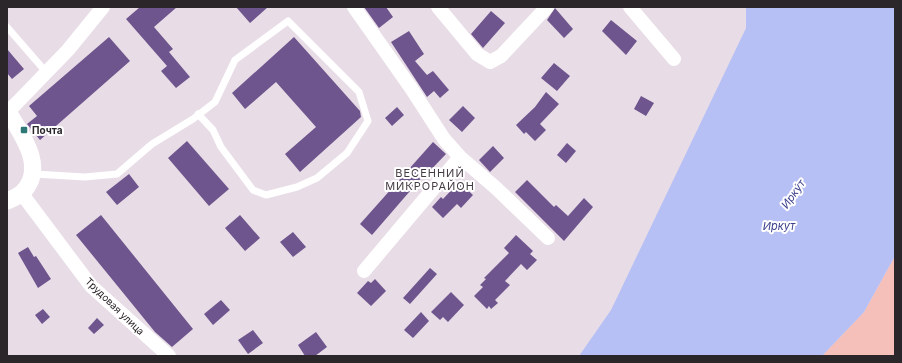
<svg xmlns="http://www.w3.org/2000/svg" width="902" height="363" font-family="Inter,sans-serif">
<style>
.green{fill:#f4c0b9}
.water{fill:#b7c0f4}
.building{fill:#6f558e}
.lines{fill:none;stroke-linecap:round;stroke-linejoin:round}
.service{stroke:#fff;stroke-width:7}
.minor{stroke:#fff;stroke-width:14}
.tertiary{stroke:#fff;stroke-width:17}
.poi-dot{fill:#2f7878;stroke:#fff;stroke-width:1.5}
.labels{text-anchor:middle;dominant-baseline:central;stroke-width:4;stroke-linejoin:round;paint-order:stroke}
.poi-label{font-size:10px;font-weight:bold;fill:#2a2629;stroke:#fff;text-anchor:start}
.street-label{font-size:10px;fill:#2a2629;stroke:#fff}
.neighbourhood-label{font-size:11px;letter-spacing:1px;fill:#453c43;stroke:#fff}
.water-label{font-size:11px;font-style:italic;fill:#3d428d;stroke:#fff}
</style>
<rect width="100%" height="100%" fill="#e8dde6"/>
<path class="green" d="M895,256V356H822L864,312Z"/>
<path class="water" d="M746,7H895V256L864,312L822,356H579L611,310L746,28Z"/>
<path class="building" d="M140,7H177L154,27L173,49L169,52L190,77L176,88L161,71L167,66L126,19Z
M236,7H268L250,23Z
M364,7H386L393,17L379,28Z
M555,8L573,29L564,38L547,20Z
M491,11L505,23L483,48L471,34Z
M611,20L637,41L626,55L602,31Z
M409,31L424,54L415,61L427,75L433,71L449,90L440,98L434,91L427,97L391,42Z
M109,37L130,61L40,140L27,124L37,116L29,106Z
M294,37L360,111L361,117L300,172L285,154L316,127L276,82L245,109L232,93Z
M7,49L24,69L12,79L7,73Z
M554,63L570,76L557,91L541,78Z
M546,92L559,104L540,124L546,130L535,141L526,132L524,134L516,125L535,107Z
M641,96L654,103L646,116L634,109Z
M463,106L475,118L462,132L449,120Z
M397,107L404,115L392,126L385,118Z
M187,141L229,189L209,206L168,158Z
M433,142L446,154L424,177L423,176L372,235L360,224Z
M567,143L576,151L566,163L557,155Z
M493,146L504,158L490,172L479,160Z
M129,174L139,187L117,205L106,192Z
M527,180L554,207L556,205L568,216L584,198L593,207L564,241L515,192Z
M459,182L473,195L461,208L457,204L443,218L432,207L441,197L443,199Z
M101,215L193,329L172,347L155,332L76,235Z
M240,215L260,238L245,251L225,228Z
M293,232L306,247L293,257L280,242Z
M516,235L533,251L530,254L537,260L527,270L521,264L505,281L510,285L495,300L498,303L491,309L489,306L487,309L474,296L483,287L480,285L486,279L484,278L509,253L504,248Z
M28,247L34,257L36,256L51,279L38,288L18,253Z
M430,268L437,274L410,304L403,298Z
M375,279L386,291L371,306L357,293L368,281L371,283Z
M451,292L464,305L448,322L443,317L440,320L431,312Z
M221,300L230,310L213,325L204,314Z
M43,309L50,317L42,324L35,315Z
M421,312L429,321L413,338L404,330Z
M97,318L104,325L94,334L88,328Z
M253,330L263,343L248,354L238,340Z
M316,332L327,347L315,356H305L298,345Z"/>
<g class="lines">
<path class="service" d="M7,27L46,72
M34,174L85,177L117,174L152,144L193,119L215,102L235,60L288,21L359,92L368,121L347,153L317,178L297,187L266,195L253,190L221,147L213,130L198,114"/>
<path class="minor" d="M354,7L411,88L444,139L460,157L496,188L548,238
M438,7L477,54L490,62L501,56L547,7
M630,7L674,59
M8,112L68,50L103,7
M22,194L91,286L169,356
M364,271L460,157"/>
<path class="tertiary" d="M7,110C21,134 47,167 23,192C19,196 12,199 7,201"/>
</g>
<rect class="poi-dot" x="20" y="126" width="8" height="8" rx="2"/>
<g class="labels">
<g class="poi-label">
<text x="32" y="130">Почта</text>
</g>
<g class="street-label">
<text transform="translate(115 306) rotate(44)">Трудовая улица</text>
</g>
<g class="neighbourhood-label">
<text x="430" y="173">ВЕСЕННИЙ<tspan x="430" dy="13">МИКРОРАЙОН</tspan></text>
</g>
<g class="water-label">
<text transform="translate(793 194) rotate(-55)">Ирку́т</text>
<text x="779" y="226">Иркут</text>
</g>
</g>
<rect width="902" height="363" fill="none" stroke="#2a2629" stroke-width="16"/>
</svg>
